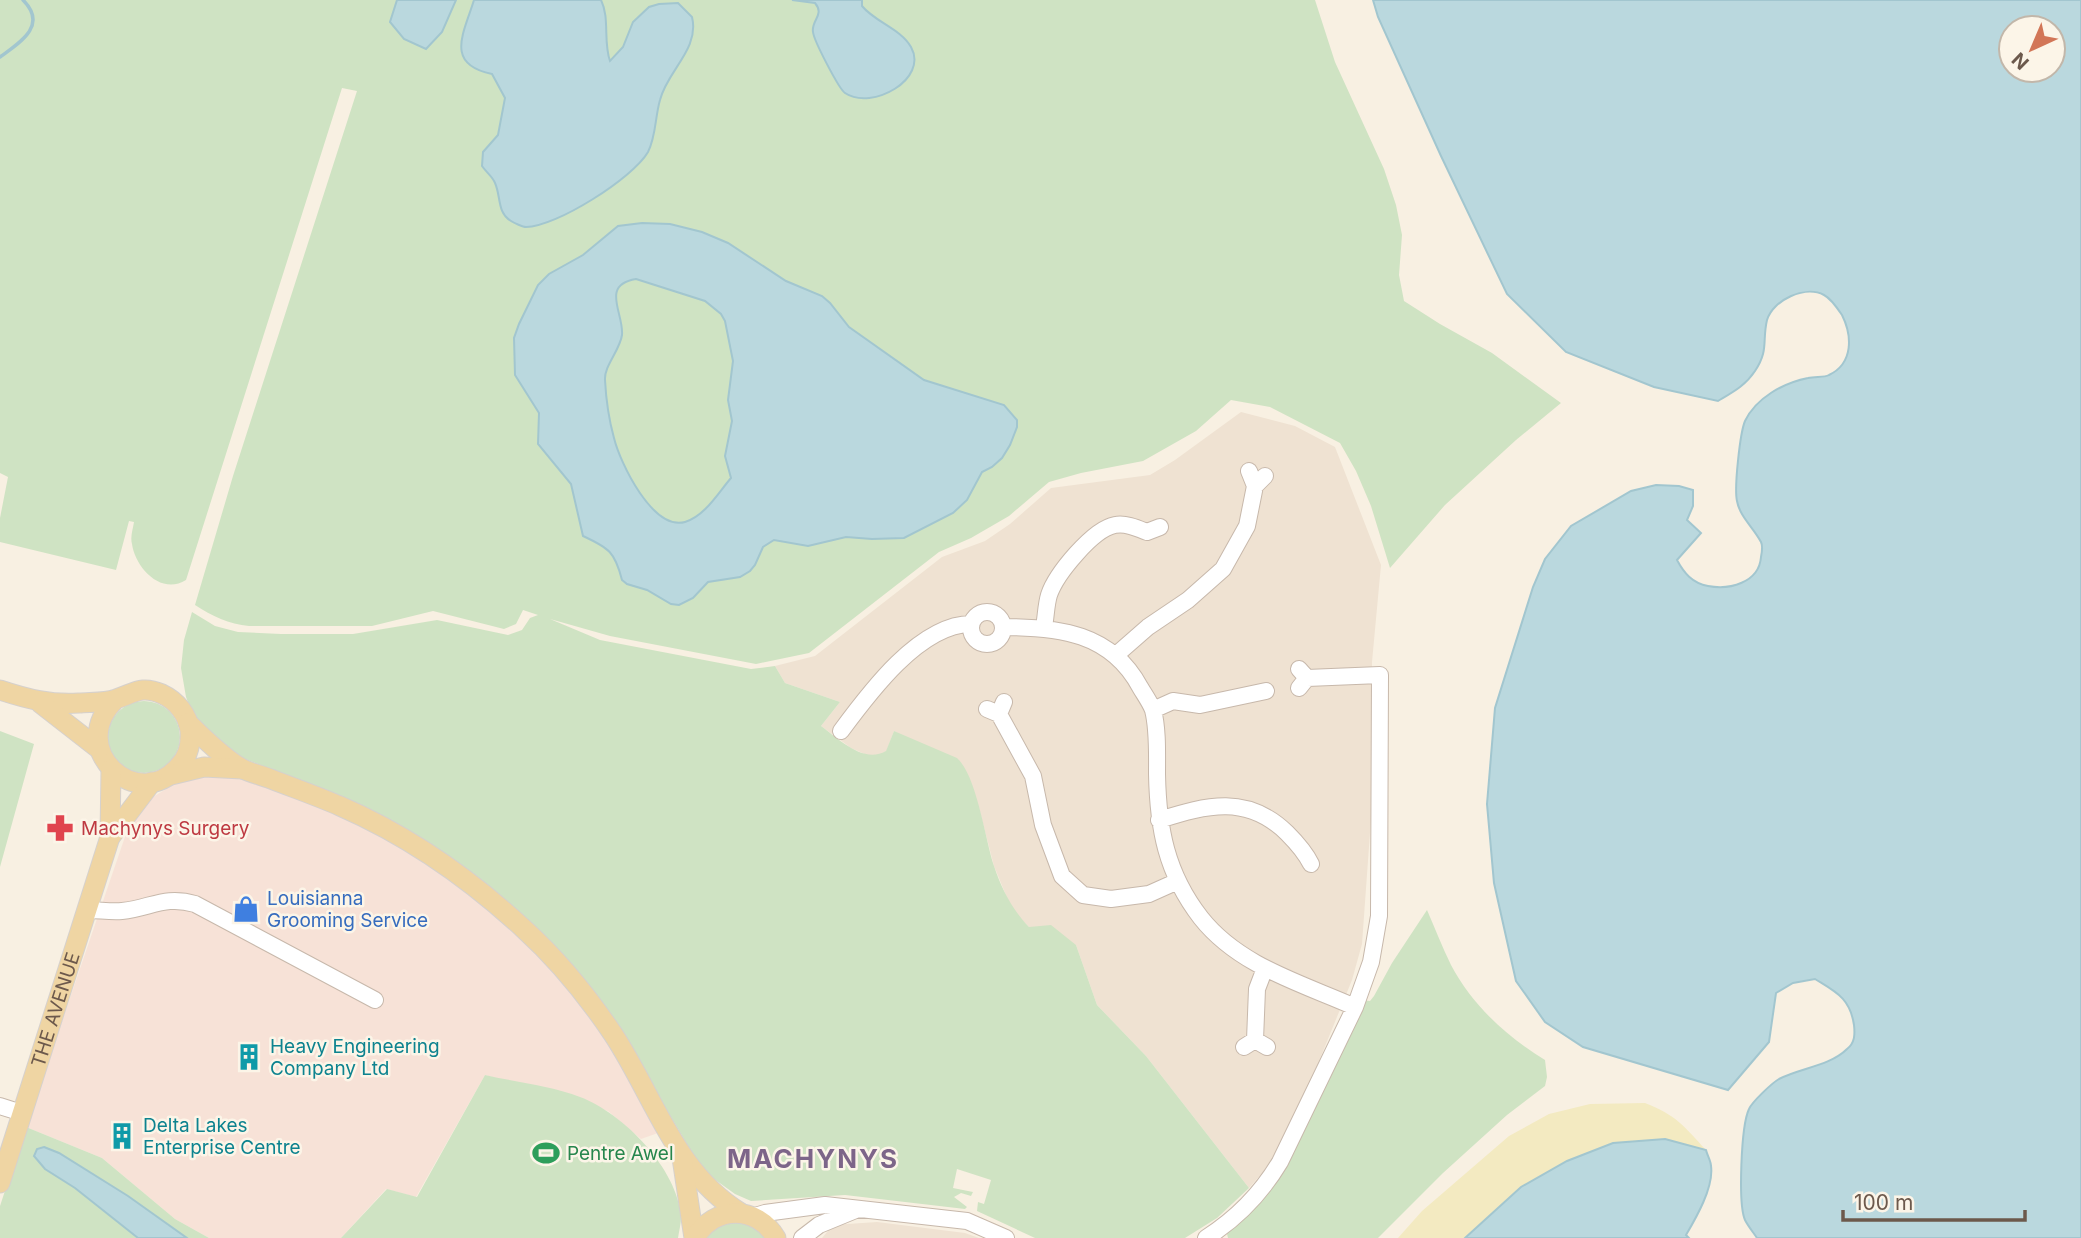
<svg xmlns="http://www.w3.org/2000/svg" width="2081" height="1238" font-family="Inter,sans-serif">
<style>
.residential{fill:#efe2d2}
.commercial{fill:#f7e2d7}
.green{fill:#cfe3c3}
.sand{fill:#f3eac1}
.water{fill:#bad8de;stroke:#a2c6cf;stroke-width:2;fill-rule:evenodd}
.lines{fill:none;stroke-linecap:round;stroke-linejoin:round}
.stream{stroke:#a2c6cf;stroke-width:3.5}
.minor-casing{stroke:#c7b8ab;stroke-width:18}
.major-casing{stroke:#d6d1cd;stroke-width:21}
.minor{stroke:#fff;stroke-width:16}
.major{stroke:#efd5a3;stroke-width:19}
.labels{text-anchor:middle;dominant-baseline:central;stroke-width:5;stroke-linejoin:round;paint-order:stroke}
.health-label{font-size:19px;fill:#be3a42;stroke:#fcf5e8;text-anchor:start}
.shop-label{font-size:19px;fill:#366cbe;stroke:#fcf5e8;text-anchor:start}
.street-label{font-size:19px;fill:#6c594c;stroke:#fcf5e8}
.culture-label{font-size:19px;fill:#0d838f;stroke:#fcf5e8;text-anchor:start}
.leisure-label{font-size:19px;fill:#27864d;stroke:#fcf5e8;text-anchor:start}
.district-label{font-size:26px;font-weight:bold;letter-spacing:2px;fill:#7d6589;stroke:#fcf5e8}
</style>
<rect width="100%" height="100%" fill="#f8f0e2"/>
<path class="residential" d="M1241,412L1295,426L1335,447L1381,565L1372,662V805L1362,944L1352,980L1317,1066L1282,1141L1264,1171L1249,1188L1146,1056L1097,1005L1076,945L1029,927L1012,910L994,866L979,808L903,736L894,731L886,752L877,756H869L851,748L821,726L840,702L785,683L775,666L815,656L942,557L985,541L1010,524L1051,488L1150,475L1175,460Z
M877,1222L965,1233L979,1238H822L833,1225Z"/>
<path class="commercial" d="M218,775L263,784L349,819L403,847L476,897L534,949L579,1000L624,1068L658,1133L641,1139L608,1111L485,1075L416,1197L386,1189L341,1238H209L175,1219L102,1158L26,1127L129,825L148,800L186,777Z"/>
<path class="green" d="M0,0H1315L1335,62L1384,169L1396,205L1402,235L1399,275L1404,301L1440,324L1492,353L1561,403L1516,440L1445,505L1390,568L1371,506L1356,471L1340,443L1270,407L1231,400L1196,431L1143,461L1081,473L1049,482L1009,516L971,538L939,552L809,653L756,664L610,636L550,619L600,640L751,669L775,666L785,683L840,702L821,726C839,739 863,764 886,751L894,731L957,758C977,776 985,839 994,866C1002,890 1012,909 1029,927L1051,925L1076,945L1097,1005L1146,1056L1249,1188L1217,1218L1185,1238H1035L977,1211L978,1202L984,1204L991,1180L957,1169L953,1188L973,1192L971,1196L961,1193L954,1197L967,1207L965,1209L845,1195L751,1201L735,1194L703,1171L624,1038L511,906L295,778L232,754L192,713L186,697L181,668L184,640L192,612L215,626L238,632L281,634H353L437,620L508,635L522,630L530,618L538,615L523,610L516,624L504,629L433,611L372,626H249C229,624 212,616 195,605L233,476L357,91L342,88L186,580C161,596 135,567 132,544C130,537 133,529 134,522L129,521L116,570L0,542V518L8,477L0,473Z
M108 737a36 36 0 1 1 72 0a36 36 0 1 1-72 0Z
M0,731L34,744L0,867Z
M1427,910C1435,928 1442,947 1451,965C1472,1005 1507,1037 1545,1060L1547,1077L1545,1086L1507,1115L1443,1173L1378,1238H1228L1227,1234L1272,1186L1361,1000L1370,1001L1374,996L1392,963Z
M485,1075C515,1082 552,1086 580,1097C623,1113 678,1169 681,1217C681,1224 679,1231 678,1238H341L387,1189L417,1197Z
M26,1127L102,1158L175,1219L209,1238H187L128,1196L59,1153L44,1147L45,1169L75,1188L138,1238H0V1206Z
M746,1220L769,1238H703L714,1226Z"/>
<path class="sand" d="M1645,1103C1676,1115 1684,1126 1706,1150L1665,1139L1567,1161L1521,1187L1465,1238H1398L1422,1211L1509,1136L1549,1114L1590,1104Z"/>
<path class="water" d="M397,0H456L442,32L426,49L404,39L390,22Z
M474,0H601C610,18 603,42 610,61L623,47L633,22L649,7L659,4L678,3L692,17C700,49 667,71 660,100C655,117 656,137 648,152C633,178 556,227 526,227C523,227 514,223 511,221C497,213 501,196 495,183C493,177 486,172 482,166L483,152L498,135L505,98L492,74C444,64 464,33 474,0Z
M792,0H862V6C875,22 901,29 911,47C929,79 872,111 845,93C839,89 814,41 813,32C811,20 825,15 815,3Z
M1373,0H2081V1238H1757C1753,1232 1748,1226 1745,1220C1738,1204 1741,1126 1749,1109C1752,1102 1772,1083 1779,1079C1800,1068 1830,1066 1847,1049C1855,1043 1855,1034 1854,1025C1850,998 1836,992 1815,979L1793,983L1776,993L1769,1042L1728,1090L1583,1047L1545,1022L1516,981L1494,883L1487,804L1495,708L1533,587L1545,559L1571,526L1631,491L1656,485L1679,486L1693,490V506L1687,520L1701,533L1677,560C1684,573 1692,583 1708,586C1729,590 1759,583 1761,557C1762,552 1763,546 1761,542C1753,527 1740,517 1737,501C1734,488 1740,433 1745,421C1756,398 1783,383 1808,378C1815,376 1824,378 1829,375C1854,363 1852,335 1842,315C1838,309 1830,298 1824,295C1805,285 1773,300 1767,320C1762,341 1769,350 1755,371C1745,386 1733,392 1718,401L1654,387L1566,352L1507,294L1441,156L1378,17ZM2011,28H2053V70H2011Z
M642,223L670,224L702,232L728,243L786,281L822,296L830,303L849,327L924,380L1004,405L1017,420V427L1010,445L1002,458L992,467L982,472L967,500L953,513L904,538L872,539L846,537L808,546L774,540L763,547L755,565L750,571L740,577L708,582L693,598L679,605L671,604L647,590L627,584L622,580C615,552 609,548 583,536L571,484L538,444L539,413L515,375L514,338L519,324L538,285L549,274L583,255L618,226ZM636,279L705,301L721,314L725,321L733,361L728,400L732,421L725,456L731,478C718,493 705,516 685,522C653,531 620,463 614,438C609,420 606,399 605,380C604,366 620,350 622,335C624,313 600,285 636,279Z
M1665,1139L1706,1150C1707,1155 1711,1161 1711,1166C1714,1187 1696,1218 1686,1235L1689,1238H1465L1521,1187L1567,1161L1613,1143Z
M44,1147L59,1153L128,1196L187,1238H138L75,1188L45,1169L34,1156L37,1149Z"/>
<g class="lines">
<path class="stream" d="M0,57C21,42 48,25 23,0"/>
<defs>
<path id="minor" d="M1249,471L1255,486L1265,476
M971 628a16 16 0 1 1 32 0a16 16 0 1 1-32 0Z
M1003,627C1059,627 1111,633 1140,687C1144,694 1150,702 1153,710C1158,729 1157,754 1157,774C1158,828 1166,873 1201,918C1239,966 1301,983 1355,1007
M1044,627C1046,616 1046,605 1049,595C1056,574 1093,529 1115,525C1126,523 1137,528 1147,532L1160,527
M1116,655L1148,627L1188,600L1223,569L1247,526L1255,486
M1299,669L1307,678L1299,688
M987,709L999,714L1004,702
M1153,710L1173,701L1200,705L1266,691
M999,714L1033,776L1043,825L1062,876L1083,895L1111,899L1149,894L1178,881
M841,731C869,693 920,624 971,624
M1159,820C1207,805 1247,794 1287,833C1296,842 1305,852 1311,864
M88,910C99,910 111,912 122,911C151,908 165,895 195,904L375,1000
M1255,1040L1257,989L1265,968
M1244,1047L1255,1040L1267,1047
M0,1106L22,1113
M755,1216L765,1213L825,1205L967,1221L1006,1238
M802,1238L819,1225L858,1209
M1206,1238C1236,1219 1262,1192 1280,1162L1355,1007L1371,962L1379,916L1380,675L1307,678"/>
<g id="major">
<path d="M0,690C27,699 51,705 79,703C90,702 106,703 116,699C135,693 141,685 162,694C177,701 188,715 190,731C191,744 188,757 179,766C138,815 64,749 116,699"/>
<path d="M40,703L99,749"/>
<path d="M188,723C205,739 221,756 241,768C250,773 261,775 271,779C294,788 317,796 340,806C409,836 469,878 524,929C557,959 588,997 613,1034C654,1096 675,1173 741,1213"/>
<path d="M171,775L204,767L242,769"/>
<path d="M111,836L152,782"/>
<path d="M682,1158L694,1238"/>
<path id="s1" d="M0,1183L110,837L111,769"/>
<path d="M695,1238C714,1205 757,1205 776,1238"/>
</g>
</defs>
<use href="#minor" class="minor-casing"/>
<use href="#major" class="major-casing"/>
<use href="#minor" class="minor"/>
<use href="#major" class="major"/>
</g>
<defs>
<symbol id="pharmacy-bare" viewBox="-9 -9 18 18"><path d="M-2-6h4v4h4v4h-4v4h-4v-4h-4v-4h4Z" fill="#e0444e" stroke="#fcf5e8" stroke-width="2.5" paint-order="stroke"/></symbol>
<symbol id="shop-bare" viewBox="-9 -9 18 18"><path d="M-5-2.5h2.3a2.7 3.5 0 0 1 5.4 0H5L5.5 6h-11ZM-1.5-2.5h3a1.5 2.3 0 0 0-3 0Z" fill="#3f7fe0" stroke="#fcf5e8" stroke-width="2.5" paint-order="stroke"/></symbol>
<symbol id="building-bare" viewBox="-9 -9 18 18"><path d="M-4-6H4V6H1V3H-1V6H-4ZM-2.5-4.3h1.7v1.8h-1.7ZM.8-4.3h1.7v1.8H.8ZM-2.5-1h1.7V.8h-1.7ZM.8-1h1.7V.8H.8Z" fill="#0f9aa8" stroke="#fcf5e8" stroke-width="2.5" paint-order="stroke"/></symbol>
<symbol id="stadium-bare" viewBox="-9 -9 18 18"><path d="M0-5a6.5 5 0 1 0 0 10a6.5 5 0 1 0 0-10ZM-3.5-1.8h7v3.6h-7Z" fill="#2e9e5b" stroke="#fcf5e8" stroke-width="2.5" paint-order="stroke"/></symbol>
</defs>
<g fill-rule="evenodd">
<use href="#pharmacy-bare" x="41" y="809" width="38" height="38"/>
<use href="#shop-bare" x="227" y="890" width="38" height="38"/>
<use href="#building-bare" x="230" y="1038" width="38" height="38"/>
<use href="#building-bare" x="103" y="1117" width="38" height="38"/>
<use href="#stadium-bare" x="527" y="1134" width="38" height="38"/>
</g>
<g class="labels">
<g class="health-label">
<text x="81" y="828">Machynys Surgery</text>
</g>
<g class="shop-label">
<text x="267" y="898">Louisianna<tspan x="267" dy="22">Grooming Service</tspan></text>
</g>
<g class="street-label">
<text stroke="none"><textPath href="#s1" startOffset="182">THE AVENUE</textPath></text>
</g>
<g class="culture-label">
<text x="270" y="1046">Heavy Engineering<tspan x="270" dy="22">Company Ltd</tspan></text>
<text x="143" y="1125">Delta Lakes<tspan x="143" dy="22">Enterprise Centre</tspan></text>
</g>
<g class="leisure-label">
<text x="567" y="1153">Pentre Awel</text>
</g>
<g class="district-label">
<text x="813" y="1158">MACHYNYS</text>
</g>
</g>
<g transform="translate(2032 49) rotate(224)"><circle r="33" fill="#fcf5e8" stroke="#c2b7aa" stroke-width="2"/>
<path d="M0-5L12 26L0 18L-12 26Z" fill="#d27657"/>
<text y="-10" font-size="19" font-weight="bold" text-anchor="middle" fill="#6c594c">N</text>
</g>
<path d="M1843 1210v10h182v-10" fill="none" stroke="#6c594c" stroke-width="3.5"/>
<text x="1854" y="1210" font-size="21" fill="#6c594c" stroke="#fcf5e8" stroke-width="5" paint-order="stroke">100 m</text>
</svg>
